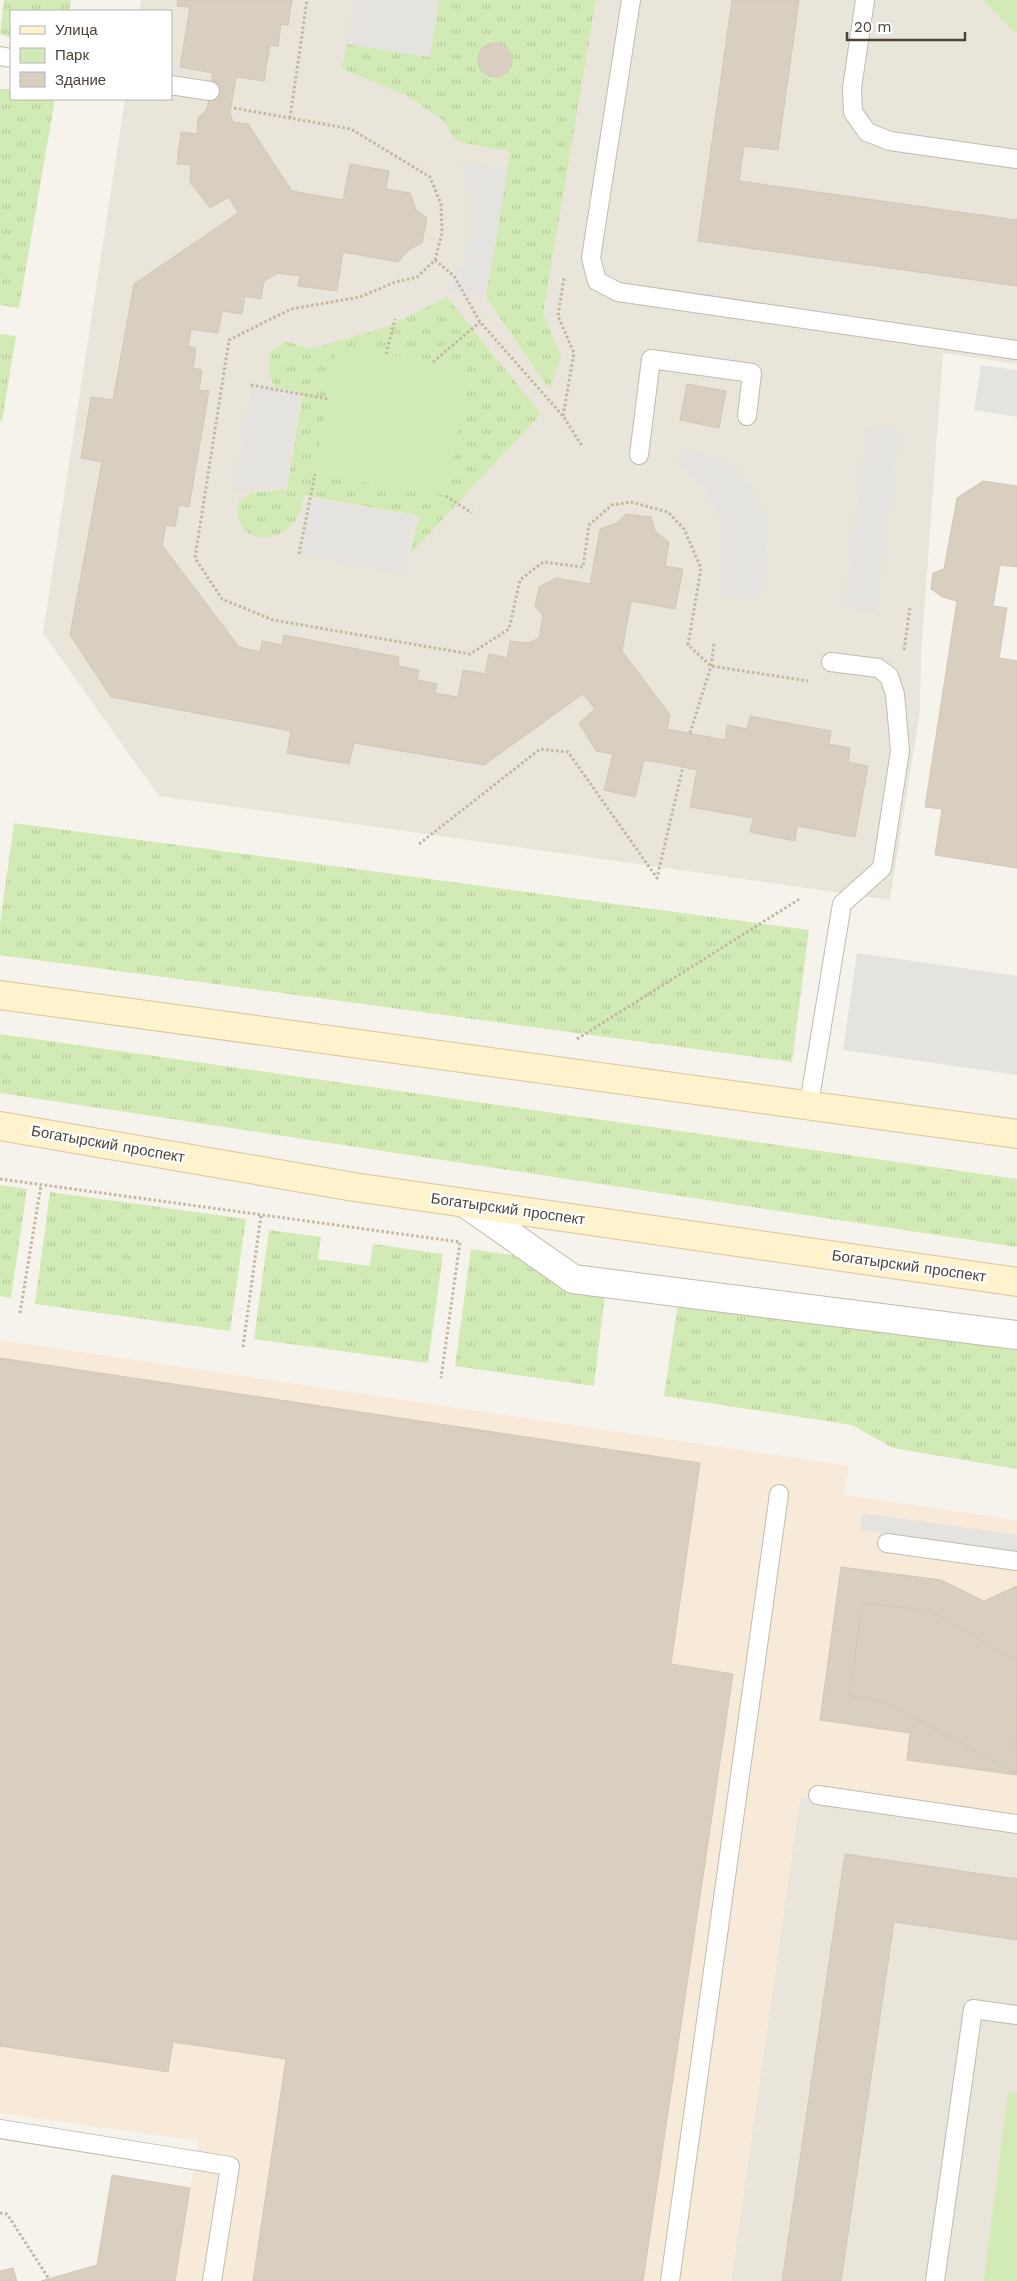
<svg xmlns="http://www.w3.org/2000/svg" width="1017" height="2281" font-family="'Work Sans',sans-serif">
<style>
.residential{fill:#eae5da}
.commercial{fill:#f7ead8}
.grass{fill:url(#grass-tufts)}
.park{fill:#d2eab5}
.parking{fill:#e5e3e0}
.building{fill:#d8cfc1;stroke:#d3c7b4}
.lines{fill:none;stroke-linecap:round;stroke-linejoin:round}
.lane-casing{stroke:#c2bbae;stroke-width:20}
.street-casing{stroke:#c2bbae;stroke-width:30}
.secondary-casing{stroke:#d6c79b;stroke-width:30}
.path{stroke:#c4b79f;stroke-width:3;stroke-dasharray:2.5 2.5;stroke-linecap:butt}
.lane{stroke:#fff;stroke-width:18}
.street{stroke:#fff;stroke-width:28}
.secondary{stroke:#fff3cd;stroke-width:28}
.labels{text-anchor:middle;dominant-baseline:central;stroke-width:4.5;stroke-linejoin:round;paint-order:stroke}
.street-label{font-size:15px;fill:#4b4439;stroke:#fff}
</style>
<defs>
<pattern id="grass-tufts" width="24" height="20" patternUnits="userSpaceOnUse" patternTransform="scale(1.25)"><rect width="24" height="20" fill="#d2eab5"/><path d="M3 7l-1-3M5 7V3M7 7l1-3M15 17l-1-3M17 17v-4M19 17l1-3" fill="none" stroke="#b6ca9c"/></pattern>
</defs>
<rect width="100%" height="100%" fill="#f6f3ec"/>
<path class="residential" d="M141,0H1017V364L943,353L921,655L920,711L890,900L159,796L43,633L125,99H171V11H139Z
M800,1797L1017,1828V2281H731Z"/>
<path class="commercial" d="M0,1340L849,1466L844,1495L1017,1520V1828L800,1797L731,2281H175L198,2141L0,2113Z"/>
<path class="grass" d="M4,0H71L69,11H11V38L0,34Z
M439,0H596L543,314L561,356L550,390L486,297L510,152L456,141L444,121L406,95L342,69L347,44L430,57Z
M0,89H11V99H55L19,308L0,305Z
M447,297L541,414L410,554L419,516L304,495C302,503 300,515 295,521C273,549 233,541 238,503L251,493L287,489L303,393L275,387L269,374V353L286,341L310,349L387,327Z
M0,334L16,336L2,421H0Z
M14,823L809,930L792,1062L0,955V925Z
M0,1034L1017,1179V1247L0,1093Z
M0,1185L27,1189L11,1298L0,1296Z
M50,1192L246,1219L230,1331L35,1304Z
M269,1230L321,1237L318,1259L370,1266L373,1244L443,1254L428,1363L254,1339Z
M471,1249L525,1257L605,1294L594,1386L455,1366Z
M678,1303L1017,1349V1469L893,1448L852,1425L664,1396Z"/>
<path class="park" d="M983,0H1017V32H1014Z
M337,346L468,368L446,496L315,474Z
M1008,2092L1017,2093V2281H984Z"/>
<path class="parking" d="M354,0H439L430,57L347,44Z
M460,161L508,170L486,297L445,290L465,259L471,230V200Z
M981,365L1017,370V417L974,410Z
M251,385L300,394L284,487L233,491Z
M867,425L900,430L876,612L843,608Z
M681,448L735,464L756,493L769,533L760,599L721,596L725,558L721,525L703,488L677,463Z
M311,499L414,516L403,574L299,554Z
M857,953L1017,976V1075L843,1050Z
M862,1513L1017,1535V1552L860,1530Z"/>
<path class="building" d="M178,0H292L288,25L281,24L278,47L270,45L264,81L236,77L230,113L233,122L248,124L292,191L343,200L350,164L389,171L386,189L410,193L416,210L427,218L422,243L410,249L398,262L343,252L337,291L298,286L300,276L278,273L264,281L261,299L245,296L242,314L222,311L218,333L191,329L188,346L196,348L193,368L202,370L199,390L209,391L189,507L179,505L175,527L166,525L162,545L239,647L260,652L262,641L282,645L284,635L399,657L398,666L419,670L417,680L437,684L435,693L458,697L463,670L485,674L489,654L507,658L510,641L528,643L539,638L543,616L535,606L539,587L556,578L590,584L600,529L617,523L626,514L651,517L655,531L669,542L665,566L683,569L675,609L631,601L622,651L670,715L667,729L725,740L727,725L747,729L750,716L831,731L829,744L850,748L848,762L868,766L855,837L797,826L795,841L750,832L753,818L690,807L697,770L669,764L644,760L635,797L604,790L613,754L596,751L579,723L595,709L583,694L484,765L354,743L349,764L308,757L287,753L291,731L111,697L70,635L102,462L81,458L91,397L113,400L134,284L238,213L229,197L210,208L190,182L191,165L177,164L181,132L197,134L198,118L207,109L213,73L180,67L190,7L177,6Z
M732,0H799L778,150L744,146L739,181L1017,220V286L698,241Z
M478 60a17 17 0 1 1 34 0a17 17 0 1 1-34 0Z
M687,384L726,391L719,428L680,420Z
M983,481L1017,486V567L1000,565L993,606L1007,608L999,658L1017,661V868L935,855L942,809L925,807L957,601L942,597L931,589L933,573L944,569L957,498Z
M0,1358L700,1463L671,1664L733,1674L643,2281H253L286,2059L173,2042L168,2072L0,2046Z
M841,1567L941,1580L984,1601L1017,1586V1775L907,1760L910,1733L820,1720Z
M863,1603L932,1611L1017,1662L1016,1773L887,1703L849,1695Z
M845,1854L1017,1879V1940L894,1922L841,2281H782Z
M112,2175L190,2188L175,2281H41L97,2265Z
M13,2268L17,2281H0V2271Z"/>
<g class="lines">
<defs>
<path id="lane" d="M631,0L591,258L597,281L618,292L1017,350
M865,0L852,88L853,112L867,132L890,141L1017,159
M0,56L11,58
M171,85L210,91
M639,455L651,359L752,373L747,416
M809,1104L842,904L882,868L900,751L895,694L889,676L878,668L831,662
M887,1543L1017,1561
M818,1795L1017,1824
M0,2129L230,2166L212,2281
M670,2281L779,1494
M935,2281L973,2009L1017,2015"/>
<path id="street" d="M465,1203L573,1279L1017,1335"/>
<path id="secondary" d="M0,995L1017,1134
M0,1126L354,1187L1017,1282"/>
</defs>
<use href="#lane" class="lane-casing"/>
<use href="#street" class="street-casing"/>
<use href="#secondary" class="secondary-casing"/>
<path class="path" d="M234,108L351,129L430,177L441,204L442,233L435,260L417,277L395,282L360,297L291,309L229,340L195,558L222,599L273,620L470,654L509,629L520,580L543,562L583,567L589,525L612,505L631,502L668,512L684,529L701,568L688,645L711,666L808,681
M290,118L307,0
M435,260L454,276L480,322L563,416L582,446
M386,354L395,319
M433,362L480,322
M251,385L328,399
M563,416L574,353L558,316L564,277
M446,496L472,513
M299,554L315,474
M904,650L910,607
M690,733L711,666L714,644
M419,844L540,749L568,752L657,878L683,767
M577,1039L801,898
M0,1179L460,1242L441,1378
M20,1313L41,1185
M243,1347L261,1215
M0,2213L7,2214L49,2279"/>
<use href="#lane" class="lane"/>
<use href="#street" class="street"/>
<use href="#secondary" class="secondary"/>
</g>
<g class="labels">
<g class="street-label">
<text transform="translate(108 1144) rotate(10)">Богатырский проспект</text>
<text transform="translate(508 1209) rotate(8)">Богатырский проспект</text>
<text transform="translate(909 1266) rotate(8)">Богатырский проспект</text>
</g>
</g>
<rect x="10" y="10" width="162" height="90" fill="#ffffff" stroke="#b7b4b0"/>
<rect x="20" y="26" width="25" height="8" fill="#fff3cd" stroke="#b7b4b0"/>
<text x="55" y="35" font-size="15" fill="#4b4439">Улица</text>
<rect x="20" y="48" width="25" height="15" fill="#d2eab5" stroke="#b7b4b0"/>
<text x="55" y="60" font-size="15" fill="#4b4439">Парк</text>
<rect x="20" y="72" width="25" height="15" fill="#d8cfc1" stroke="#b7b4b0"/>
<text x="55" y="85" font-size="15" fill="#4b4439">Здание</text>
<path d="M847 32v8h118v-8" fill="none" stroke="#4b4439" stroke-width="2.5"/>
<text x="854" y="32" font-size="15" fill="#4b4439" stroke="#ffffff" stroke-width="4" paint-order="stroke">20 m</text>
</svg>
